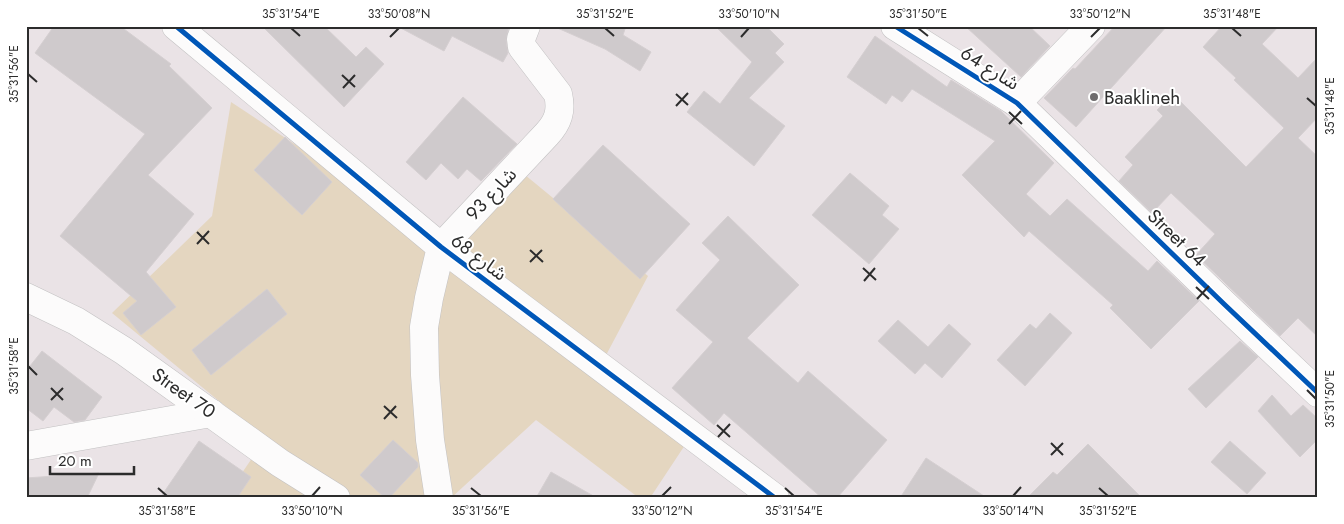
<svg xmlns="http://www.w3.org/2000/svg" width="1344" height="524" font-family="Jost,'Noto Sans Arabic',sans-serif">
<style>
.green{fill:#e4d6c0}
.building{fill:#cfcacc;stroke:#d5cfd1}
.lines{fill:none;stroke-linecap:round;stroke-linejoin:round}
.street-casing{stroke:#c2c1c2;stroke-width:29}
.secondary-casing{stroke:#c2c1c2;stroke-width:29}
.street{stroke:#fcfbfb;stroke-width:28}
.secondary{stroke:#fcfbfb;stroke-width:28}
.cycleway-casing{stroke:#fff;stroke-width:8}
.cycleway{stroke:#0057b8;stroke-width:5}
.ticks{fill:none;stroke:#2c2c2c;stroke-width:2}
.poi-dot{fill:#6e6c6d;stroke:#fff;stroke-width:2}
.labels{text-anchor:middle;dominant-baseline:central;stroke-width:4;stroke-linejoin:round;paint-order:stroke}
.street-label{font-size:19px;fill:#2c2c2c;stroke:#fff}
.poi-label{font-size:19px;fill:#2c2c2c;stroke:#fff;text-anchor:start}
.neatline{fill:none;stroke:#2c2c2c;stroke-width:2}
.ticks-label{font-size:12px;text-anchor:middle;fill:#2c2c2c}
</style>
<rect width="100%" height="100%" fill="#eae3e6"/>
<path class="green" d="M231,102L453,249L519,170L648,276L604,359L687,442L650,498H639L536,420L451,498H225L265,439L112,313L212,216Z"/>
<path class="building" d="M54,26H120L171,64L169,66L212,108L148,175L194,214L146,272L176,307L141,335L123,313L137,301L60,236L145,134L35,53Z
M262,26H324L356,57L366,47L384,64L344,107Z
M397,26H509L506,40L508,53L503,62L452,36L444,51Z
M553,26H626L623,35L651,52L640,71L605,49Z
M715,26H766L784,44L775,53L784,62L749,98L785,126L754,166L687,112L704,91L720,104L752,62Z
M965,26H1029L1050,46L1021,77Z
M1115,26H1167L1076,127L1044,98L1073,68L1075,69Z
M1222,26H1279L1262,44L1298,78L1318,57V117L1298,138L1318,157V337L1298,318L1280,336L1196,255L1215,234L1171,193L1152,213L1119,181L1133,165L1125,157L1163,116L1157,110L1173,94L1246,167L1284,128L1234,80L1236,78L1203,47Z
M875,36L947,87L951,80L1001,111L1054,163L1026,194L1050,216L1067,199L1148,271L1157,261L1199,301L1151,349L1110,308L1113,305L1029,231L1024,237L962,175L995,141L912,89L902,102L892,95L886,104L847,77Z
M463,97L517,144L481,181L467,169L458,179L441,163L426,180L406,162Z
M285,137L332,182L302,215L254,170Z
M603,145L690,224L640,279L553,199Z
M850,173L889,206L882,215L899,229L869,264L812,215Z
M728,216L799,285L747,338L798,383L808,371L887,440L837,498H822L724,413L714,425L672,388L713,342L676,310L720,260L702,243Z
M267,289L287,314L211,375L192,350Z
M1050,313L1072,333L1025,386L997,360L1030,324L1036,329Z
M898,320L928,347L949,324L971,344L942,378L925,363L915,374L878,341Z
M1240,341L1258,357L1206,408L1188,389Z
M42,351L102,397L85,420L74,422L54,407L43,421L26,408V371Z
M1272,395L1291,416L1303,405L1318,419V439L1300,457L1258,411Z
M393,440L418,463V467L389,498H385L360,475Z
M199,441L251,477L237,498H160Z
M1230,441L1266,473L1247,494L1211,462Z
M1088,444L1142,498H1027L1053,472L1057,475Z
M926,458L987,498H900Z
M551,472L597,498H536Z
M99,473L87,498H26V478Z"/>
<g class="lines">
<defs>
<path id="street" d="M176,26L441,247L775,498
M895,26L1017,103
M26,446L211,413
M439,498L430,440L425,375L424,327L429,298L441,247L547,134C558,122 562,111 558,94L522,47L521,39L526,26"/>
<path id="secondary" d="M1091,26L1017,103L1224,304L1318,393
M26,297L76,321L124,351L280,463L336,498"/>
</defs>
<use href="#street" class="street-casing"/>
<use href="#secondary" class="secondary-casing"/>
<use href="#street" class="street"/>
<use href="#secondary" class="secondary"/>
<defs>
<path id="cycleway" d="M176,26L441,247L775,498
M895,26L1017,103L1224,304L1318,393"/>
</defs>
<use href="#cycleway" class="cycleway-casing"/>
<use href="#cycleway" class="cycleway"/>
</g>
<path class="ticks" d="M291,28L300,36M605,28L614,36M918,28L928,36M1232,28L1241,36M390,37L399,28M741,37L749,28M1091,37L1100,28M28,74L37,82M342,75L355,87M343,88L355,75M676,94L688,105M1307,98L1316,106M676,106L688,93M1009,112L1022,124M1009,124L1021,111M197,232L209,244M197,244L209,231M530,250L543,262M530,262L542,250M863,268L876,280M864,281L875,268M1196,287L1209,299M1197,299L1209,286M28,366L37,375M51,388L63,400M1307,390L1316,399M51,400L63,388M384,406L397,418M384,419L396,406M717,425L730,437M718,437L730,424M1051,443L1063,455M1051,455L1063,443M158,488L167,496M471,488L481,496M785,488L794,496M1099,488L1108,496M312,496L320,487M662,496L671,487M1013,496L1021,487"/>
<circle class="poi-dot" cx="1094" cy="97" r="5"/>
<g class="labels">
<g class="street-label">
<text transform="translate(990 68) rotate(32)">شارع 64</text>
<text transform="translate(491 194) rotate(-47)">شارع 93</text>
<text transform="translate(1177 238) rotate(44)">Street 64</text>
<text transform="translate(479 257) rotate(37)">شارع 68</text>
<text transform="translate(184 393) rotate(35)">Street 70</text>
</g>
<g class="poi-label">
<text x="1104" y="97">Baaklineh</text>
</g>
</g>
<rect width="1344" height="524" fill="none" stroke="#ffffff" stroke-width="55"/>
<path d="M50 466v8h84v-8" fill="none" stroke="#2c2c2c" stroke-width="2.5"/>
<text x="58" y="466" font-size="15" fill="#2c2c2c" stroke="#ffffff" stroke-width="4" paint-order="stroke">20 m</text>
<rect x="28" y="28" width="1288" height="468" class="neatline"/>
<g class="ticks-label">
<text x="291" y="18">35°31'54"E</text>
<text x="399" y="18">33°50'08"N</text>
<text x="605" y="18">35°31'52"E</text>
<text x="749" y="18">33°50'10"N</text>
<text x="918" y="18">35°31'50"E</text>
<text x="1100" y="18">33°50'12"N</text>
<text x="1232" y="18">35°31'48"E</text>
<text transform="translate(14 74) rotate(-90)" y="4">35°31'56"E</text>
<text transform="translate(1330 106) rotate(-90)" y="4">35°31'48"E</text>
<text transform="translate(14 366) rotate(-90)" y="4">35°31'58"E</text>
<text transform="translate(1330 399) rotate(-90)" y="4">35°31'50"E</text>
<text x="167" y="515">35°31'58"E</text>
<text x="312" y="515">33°50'10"N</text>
<text x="481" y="515">35°31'56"E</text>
<text x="662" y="515">33°50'12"N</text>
<text x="794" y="515">35°31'54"E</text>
<text x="1013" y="515">33°50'14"N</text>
<text x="1108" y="515">35°31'52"E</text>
</g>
</svg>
